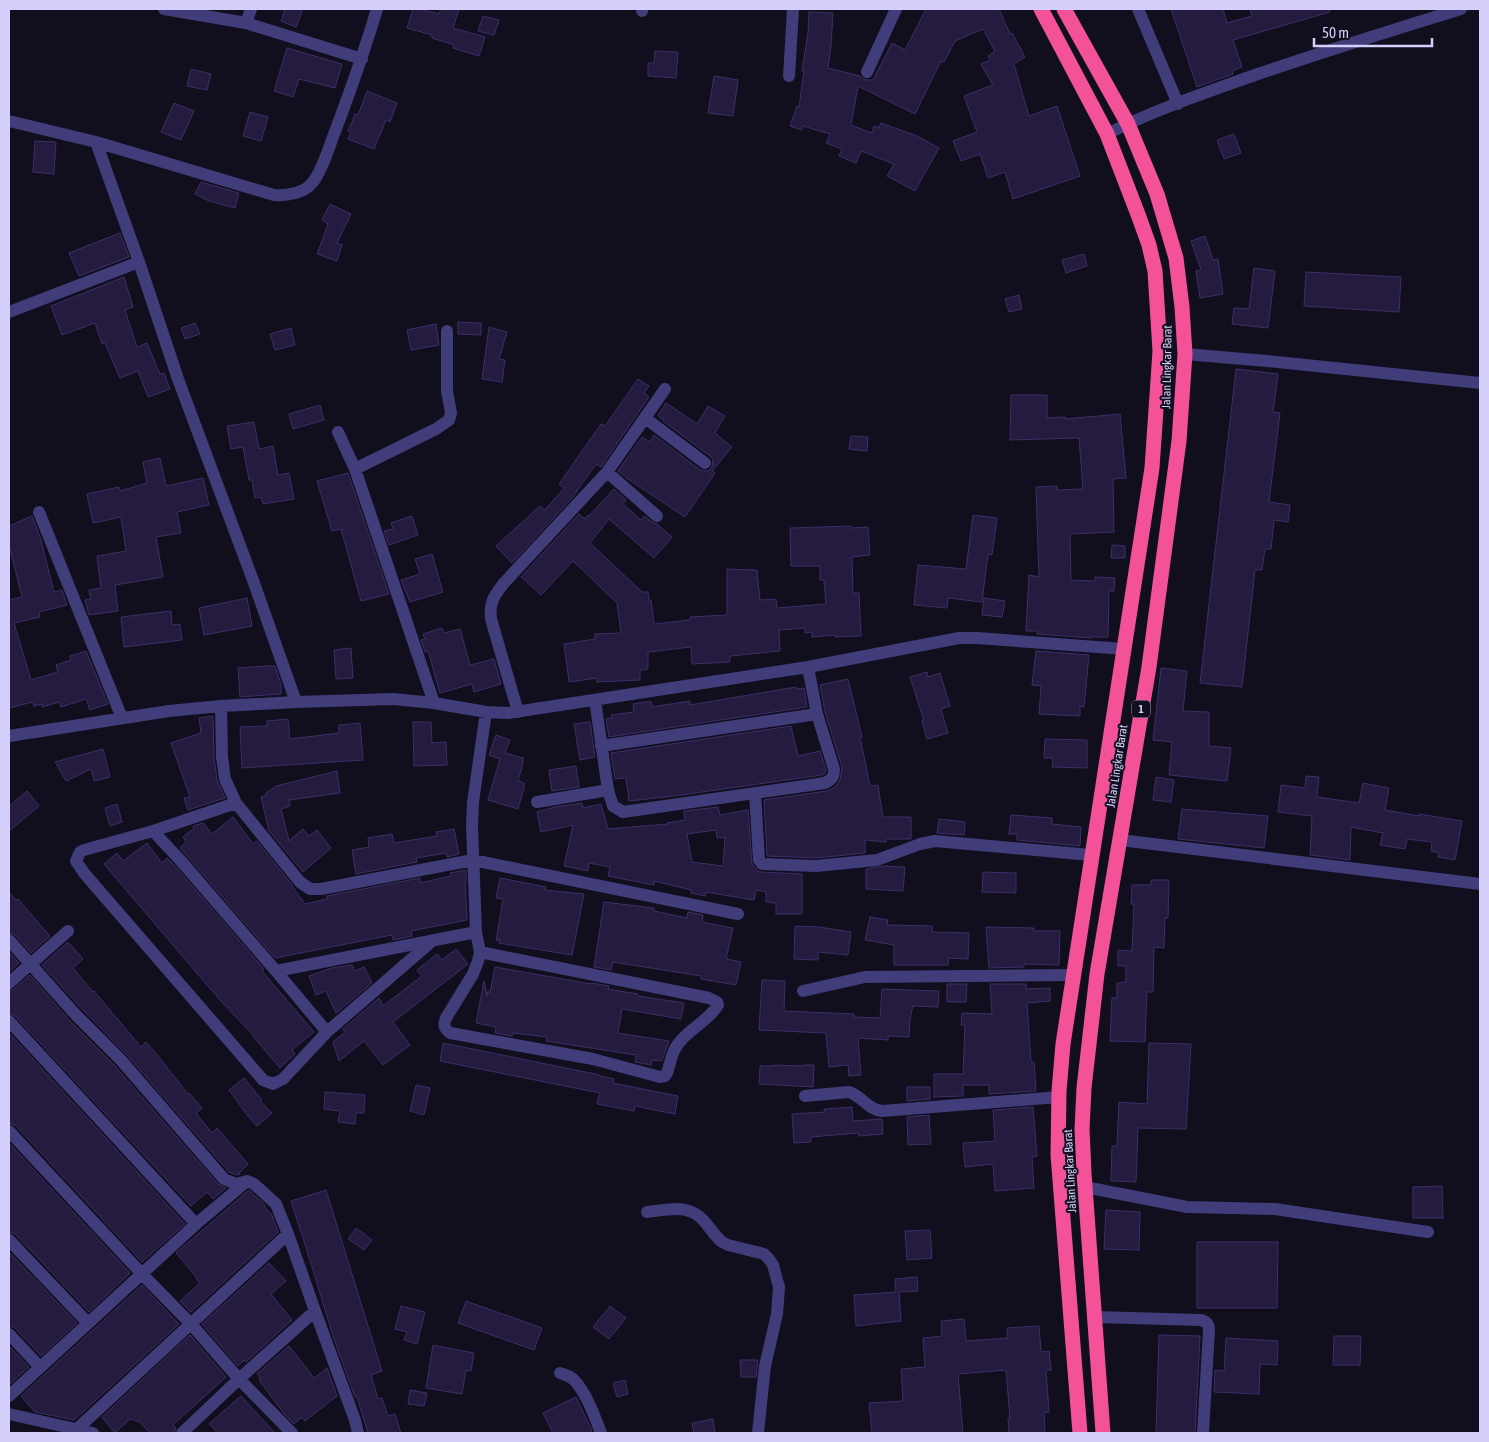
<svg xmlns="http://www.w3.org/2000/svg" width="1489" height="1442" font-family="'Asap Condensed',sans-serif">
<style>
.building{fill:#241b3e;stroke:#3c2f68;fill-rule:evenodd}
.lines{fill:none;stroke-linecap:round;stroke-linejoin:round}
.minor{stroke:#413c7a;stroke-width:12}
.highway{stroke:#f35299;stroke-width:15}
.labels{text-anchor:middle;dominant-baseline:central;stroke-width:4;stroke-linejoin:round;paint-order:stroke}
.shield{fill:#110e1e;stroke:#9a95b9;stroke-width:1}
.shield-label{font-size:11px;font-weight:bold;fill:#d5cffc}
.street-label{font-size:12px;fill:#d5cffc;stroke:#110e1e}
</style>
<rect width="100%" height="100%" fill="#110e1e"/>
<path class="building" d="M285,9H303L296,27L281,21Z
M413,9H419L439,14L441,9H459L453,28L485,37L479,56L453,48L454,45L432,38V35L407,28Z
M926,9H999L1010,34L1012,33L1025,57L1014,64L1029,116L1057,106L1080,176L1013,199L1005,172L988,178L980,154L961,161L953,141L977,132L964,96L993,85L981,64L990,60L988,56L995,51L983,29L955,41L944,62L941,61L915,114L858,86L851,125L872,133L874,126L879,128L881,123L917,136L939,148L915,191L887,176L894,164L861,151L856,163L839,156L842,149L826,143L830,134L803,126L802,130L790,126L797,106L799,107L804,71H802L808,33L809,12L833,13L831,46L828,68L860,76L863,79L867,80H873L892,43L905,50Z
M1171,9H1223L1227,23L1252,16L1250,9H1329L1330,12L1233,40L1242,67L1232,71L1233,74L1197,87Z
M483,16L499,20L494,35L478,31Z
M287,48L342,64L335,88L299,79L293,97L274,91Z
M655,51L678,52L676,78L648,76V63H654Z
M191,69L211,74L207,90L187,86Z
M714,76L738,80L733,116L708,113Z
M367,91L397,103L390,122L386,120L374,149L348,139L351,132L348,131L352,122L355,114L358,115Z
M174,103L194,111L181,140L161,132Z
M250,112L268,117L261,141L243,136Z
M1234,134L1241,153L1224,159L1217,140Z
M35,141L56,142L54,174L33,172Z
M201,182L239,193L235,208L209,201L195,194Z
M330,204L351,214L337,243L342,245L337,261L317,254L328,224L322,220Z
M120,233L129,257L79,276L69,253Z
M1205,236L1213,260L1218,259L1223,294L1200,298L1196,271L1201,270L1191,241Z
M1084,254L1087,266L1066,273L1062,260Z
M1254,268L1275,271L1268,328L1232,324L1234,308L1249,309Z
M1306,272L1401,277L1399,312L1304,306Z
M124,277L133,307L125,310L137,347L147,343L160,374L164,373L170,389L148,397L138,371L120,378L105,343L102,344L95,323L62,335L51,306Z
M1019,295L1022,309L1009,312L1005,299Z
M458,322L481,323V335L458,334Z
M195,323L200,334L185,339L181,328Z
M436,324L439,345L411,350L407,330Z
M489,327L507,332L499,359L505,360L502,382L482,379Z
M291,328L295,345L275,350L270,334Z
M1236,369L1278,374L1273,412L1280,413L1269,502L1290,505L1288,522L1274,520L1271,549H1265L1262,570H1255L1242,687L1200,683Z
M638,379L649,386L644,393L649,397L601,467L596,464L572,498L512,563L496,546L540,506L545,510L564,488L559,484L601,424L605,426Z
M1011,395H1047V418L1065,417V419L1120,414L1126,478L1113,479L1114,532L1070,534L1071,580L1095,581V577L1115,578L1114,591H1109L1108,637H1091V638L1037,634L1038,631H1026L1029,575L1039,577L1036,487L1057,486V490L1083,489L1079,438L1010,440Z
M666,403L697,424L708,406L725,416L715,433L732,447L712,471L715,473L685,517L628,479L618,471L642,437L650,442L654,435L700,470L708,471L712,467L713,460L710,456L663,421L664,420L658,416Z
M320,405L324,420L293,429L289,414Z
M254,422L259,449L273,446L278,475L289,473L294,499L263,504L261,497L255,498L252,480H249L243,447L231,449L227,426Z
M851,436L868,437L867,451L849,449Z
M160,458L166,486L203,478L209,505L177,512L181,533L156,537L163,577L115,585L118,611L89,615L85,600L91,599L89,590L101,588L97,556L126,551L121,517L93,523L87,494L119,487L120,491L147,483L143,462Z
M348,473L389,594L361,601L341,529L332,531L317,481Z
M614,489L626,500L623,504L641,520L644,516L652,522L657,524L672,537L654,558L609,519L590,543L642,592H648L649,600H651L654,624L690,620V617L727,615V569L757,570L760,600L776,599L777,608L826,604L824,580H820V566H791L790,528L851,526V528L868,527L870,555L852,557L853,593H859L861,636L835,637V635L812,637V632L805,633V628L779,630L780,651L730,656V662L692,664L691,647L648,652V669L640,670V680L597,682V678L569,682L564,644L595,639V634L621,633L617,603L573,561L541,595L521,577L579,514L585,519L588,515L589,516Z
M973,515L997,518L992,555L988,554L982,602L948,598L947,608L914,605L918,565L966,569Z
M32,516L40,537L54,592L62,590L67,605L39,612L40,617L14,623L31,680L58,672L56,665L71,660L70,656L86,651L108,704L90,710L86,699L61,707L59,702L42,707V704L34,706L33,702L9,708V600L22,597L9,545V526Z
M412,516L418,535L389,545L384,531L393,529L391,523Z
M1112,545L1125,546V558H1111Z
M432,554L443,592L410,602L401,580L420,574L415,559Z
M247,598L252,626L204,635L199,608Z
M984,598L1005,601L1002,617L982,615Z
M171,611L172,625L180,624L182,640L124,647L121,617Z
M442,628L444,633L460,629L470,665L494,659L501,684L474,692L472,684L440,693L428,651L425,652L421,640L425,639L423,634Z
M351,648L353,678L336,679L334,650Z
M1036,651L1089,655L1084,707L1080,706V716L1039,714L1041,686L1032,685Z
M266,666H275L281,684V694L240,697L238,668Z
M1161,668L1187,671L1183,711L1209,712V746L1231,748L1227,781L1169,775L1172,742L1153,740Z
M927,672L928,677L940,673L950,706L941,709L948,733L927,739L922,721H924L910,677Z
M848,679L862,737H860L870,786L878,785L883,817H911V839H887L886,842L865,840V853L816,858L767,856L764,800L827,791L835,787L840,780L842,767L825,712L820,685Z
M796,687V689L804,688L807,707L609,737L606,719L612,718L611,715L634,712L633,704L651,701L652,707L690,701V705Z
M213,716L214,757L217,780L225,798L188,810L184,798L190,797L171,743L201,733L199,718Z
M288,719L290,739L339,733V725L360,723L363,760L242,768L240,727L267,726V721Z
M413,722H431L432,743L446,742L447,765L414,766Z
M590,722L595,757L580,760L574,724Z
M791,726L798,756L820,751L826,770L824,774L822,775L674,796L629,801L626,778L615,779L611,753Z
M496,735L510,740L505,753L523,758V763L518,781L524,783V788L518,809L488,800L500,759L489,755Z
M1045,739L1087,740V768L1052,767L1053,758H1044Z
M103,749L110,777L94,781L91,769L66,781L55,762Z
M576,766L579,787L552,791L549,770Z
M337,771L340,793L289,800L290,806L281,809L289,841L303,829L309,836L317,830L331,848L303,872L269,831L261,797L266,796L265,794L276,786Z
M1306,776L1319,777L1317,797L1359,803L1363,783L1389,788L1385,810L1419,816V814L1462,821L1455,860L1438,857L1439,853L1431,851L1432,842L1407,839L1405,849L1380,845L1383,833L1351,827L1350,860L1310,855L1312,816L1278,812L1281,785L1305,788Z
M1156,777L1174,780L1171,802L1153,800Z
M27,791L39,806L9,831V806Z
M582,803L583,808L601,804L608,829L668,824L667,823L685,820L684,811L718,807L720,815L748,810L752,864L758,871L761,872L802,874V914H776V903L766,902V892L756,890L754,900L706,892L705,896L691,893V890L654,881V885L608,876L610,867L589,863L588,871L564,866L573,825L541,832L537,812L555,807ZM716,830L717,838L725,837L723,866L692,862L687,834Z
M117,804L122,822L110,826L105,808Z
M1182,809L1268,816L1264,848L1178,839Z
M1011,815L1052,818V824L1081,827L1080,846L1017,840V834H1009Z
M233,817L253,844L257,841L293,886H292L305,904L327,899V896L420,878V883L451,876L450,873L466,870V881H465L467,920L411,931L412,936L393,940L392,935L275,958L180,848L186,842L183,837L194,828L193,826L203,823L212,834Z
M939,819L965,822L964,835L937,833Z
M454,829L459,854L447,857L446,853L416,858L417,862L356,874L352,850L369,847L368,838L392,834L394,843L437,836L436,832Z
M147,843L162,863L167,858L175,866L264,969L262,971L314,1032L292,1050L295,1054L280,1068L253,1036H254L219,999L104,864L117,853L123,861Z
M884,866L905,867L903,891L866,889V869Z
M983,872L1016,873V893L982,892Z
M500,878L546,887L545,890L584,894L572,955L499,943L500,938L496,941L503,899L496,898Z
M1151,880H1169L1168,918H1165L1164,948L1154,947L1153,992H1147L1145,1042L1110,1041L1112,998H1117V983L1126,982V966H1118V950L1132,951L1134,904H1131L1132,885H1151Z
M9,892L16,900L18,899L50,936L31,953L15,935L9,932Z
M604,902L654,908V911L687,918L688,912L703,915L702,922L733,928L726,959L741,962L736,985L701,979V976L613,962L611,970L594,967Z
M870,917L888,920L887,925L932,926V932L969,933L968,959L949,958L948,965H894V945L865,940Z
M795,926L819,927L851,932L848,955L818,952V960L794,959Z
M986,927L1034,928V931H1060L1059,965L1024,964V967L989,968Z
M68,942L83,959L73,968L93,992L94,991L141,1047L146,1042L158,1056L188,1094L189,1093L202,1108L196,1113L212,1133L217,1128L248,1164L239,1173L240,1174L237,1175L229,1172L126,1054L82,1009L42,965Z
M456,949L468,964L393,1022L410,1045L383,1065L364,1041L339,1061L333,1042L345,1032L343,1029L379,998L383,1006L422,976L417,970L437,954L442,960Z
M9,952L19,963L9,972Z
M352,965L355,971L364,967L372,983L336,1013L326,991L316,995L309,976L332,968Z
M495,967L591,984L592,983L609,986L608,989L638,994V996L684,1003L681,1019L622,1009L618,1033L669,1041L662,1061L652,1060L651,1065L635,1062L636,1055L546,1041L547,1037L513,1033L512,1036L495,1033L496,1027L476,1023L484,981L487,996L488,991L490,993Z
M30,975L70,1021L114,1065L218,1184L226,1188L213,1199L207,1192L191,1206L15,1016L9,1013V991L14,989Z
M762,980L785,981L784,1011L854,1014V1017L880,1018L882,989L939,991L938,1007L913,1006L910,1019L909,1037L888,1036V1040L858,1038L861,1075L849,1076L848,1065L829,1067L826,1033L759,1030Z
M947,984H967L966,1002H947Z
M990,984H1026V989L1050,988V1001L1027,1003L1031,1062H1034L1036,1091L989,1094V1085H963V1096L934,1097V1074H963L965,1025H961L962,1013L992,1014Z
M9,1033L185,1224L142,1262L15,1125L9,1123Z
M443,1043L600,1075V1076L614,1079L613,1083L678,1096L675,1114L635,1106L634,1111L597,1104L600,1093L440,1061Z
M1149,1043L1191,1044L1186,1129L1138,1128L1136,1182L1111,1181L1112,1146H1117L1119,1102L1147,1104Z
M775,1065L802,1066V1065H814L813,1087L759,1084L760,1066H775Z
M244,1078L262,1100L260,1101L272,1113L257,1126L247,1115L229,1090Z
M416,1085L430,1088L424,1115L410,1111Z
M907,1087H930V1099L907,1101Z
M325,1092L365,1095L364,1113H356L355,1124L338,1122L340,1111L324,1109Z
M852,1107L853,1121L882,1119L883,1134L859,1136L858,1133L811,1137V1142L794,1143L792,1114L825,1112L824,1109Z
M1033,1107L1037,1156L1032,1157L1034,1188L995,1191L993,1164L965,1167L963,1143L995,1141L993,1110Z
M929,1115L931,1144L908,1145L907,1117Z
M9,1143L130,1273L89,1312L15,1234L9,1232Z
M1442,1186L1443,1218H1413V1187Z
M249,1190L265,1205L264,1206L272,1215L278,1232L191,1312L180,1301L200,1283L196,1279L197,1278L176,1253Z
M326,1190L382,1371L371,1375L378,1399L382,1398L388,1416L395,1414L401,1433H368L357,1397H355L334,1339L308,1254L291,1201Z
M1106,1210L1140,1212L1139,1250L1104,1249Z
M356,1228L372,1240L364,1250L348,1239Z
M930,1230L932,1258L907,1260L905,1231Z
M1197,1242H1278L1277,1308H1197Z
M9,1252L77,1323L41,1356L15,1328L9,1326Z
M269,1263L286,1281L271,1294L292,1320L246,1362L244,1360L238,1366L202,1324Z
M917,1277L918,1291L899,1292L901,1321L856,1326L854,1295L896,1292L895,1279Z
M142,1285L179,1324L74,1420L35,1412L21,1396Z
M466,1301L542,1328L534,1350L458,1323Z
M401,1306L425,1312L417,1344L404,1340L407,1332L395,1329Z
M610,1306L626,1318L609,1339L593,1327Z
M964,1319L966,1341L1008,1338L1007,1328L1039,1326L1041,1352L1049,1351L1051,1370H1046L1049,1412L1044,1413L1045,1433H1009L1008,1418H1010L1006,1370L958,1374L963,1433H872L869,1403L903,1401L901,1369L925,1367L923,1338L942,1336L941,1321Z
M190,1335L226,1377L173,1425L176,1428L174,1433H150L140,1422L130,1419L115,1433L102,1417Z
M1159,1335L1200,1336L1195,1433H1156Z
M1334,1336H1361L1360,1365H1333Z
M1226,1338L1278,1341L1277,1365L1260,1364L1259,1394L1214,1392L1215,1370L1224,1371Z
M433,1345L474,1353L471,1371L466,1370L462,1394L426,1388Z
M9,1346L29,1367L10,1384L9,1382Z
M289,1346L314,1378L327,1368L337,1396L305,1421L302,1417L294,1424L285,1415L259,1380L261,1379L257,1374Z
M740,1360H758L756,1377H741Z
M625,1380L628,1394L617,1397L613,1383Z
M410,1390L427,1393L424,1406L408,1404Z
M241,1396L275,1433H218L209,1424Z
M576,1397L592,1431L587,1433H553L543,1413Z
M713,1419L715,1433H694L692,1423Z"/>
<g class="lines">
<path class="minor" d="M164,9L246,23L362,59
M1138,9L1178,104
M642,11V9
M246,23L251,9
M867,72L896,9
M789,76L793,9
M9,121L96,142L274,195C287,196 305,193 313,182C324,167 329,146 336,129C351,89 365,49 377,9
M1107,134C1154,110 1205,93 1255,75C1323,52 1392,30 1461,9
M96,142L139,262L178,379L254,583L296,702
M9,312L139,262
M1185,354L1267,361L1480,383
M645,418L705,463
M338,432L355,469L434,703
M355,469L436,429L449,420L451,413L447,391V331
M607,472L657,516
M39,512L122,718
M595,700L608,790L613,806L623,812L825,783C832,779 834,777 834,769L817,714L808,667
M221,706L222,757L225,779L236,803L300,882L310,889H321L473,860L738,914
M518,712L491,619C489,602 494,596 504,583L607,472L665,389
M9,736L169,711L221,706L296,702L393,699L434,703L486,712L508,713L808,667L959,638H977L1124,649
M601,746L817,714
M755,793L759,860L762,864L816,866L877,860L920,844L935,841L1091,855
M537,802L608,790
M236,803L153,831L181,861L276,971L476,932
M153,831L84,850L80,852L76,861L84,873L263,1080L273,1084L283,1079L327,1032
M1120,840L1480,884
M9,940L76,1015L120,1059L224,1179L236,1184L247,1181L254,1184L276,1204L288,1234L315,1311L355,1420L358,1433
M480,952L709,998L717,1002L718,1005C708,1022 686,1030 676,1047C671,1055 670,1065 667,1073L665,1076L660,1077L593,1059L450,1033C444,1028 443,1025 446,1018L473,974L478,961L480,952L476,932L472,825L473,802L486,712
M276,971L327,1032L431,942
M9,983L68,931
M803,991L865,977L1073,975
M9,1021L196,1224
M805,1096L849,1092C862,1096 868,1110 882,1111L1059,1097
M9,1131L142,1274L191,1324L239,1379L292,1433
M1085,1187L1187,1207L1275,1209L1428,1232
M647,1212C668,1210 688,1203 704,1221C710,1228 715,1236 722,1242L728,1245L764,1254L769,1259L773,1265L777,1280L779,1287L777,1314L765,1366L758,1433
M9,1240L88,1323
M1094,1317L1201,1320C1207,1322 1209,1324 1209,1330L1203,1433
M9,1334L40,1367
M560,1373C565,1375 570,1376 574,1380C586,1392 595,1417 601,1433
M9,1396L196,1224L246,1182
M9,1414L93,1433
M77,1429L288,1234
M182,1433L239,1379L315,1311"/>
<path class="highway" d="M1041,9L1107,134L1139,217L1149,245L1155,271L1160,351L1152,468L1063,1044L1059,1091L1058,1155L1080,1433
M1064,9L1128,124L1157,194L1176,258L1182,307L1185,354L1179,441L1149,667L1097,974L1084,1088L1082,1129L1084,1173L1103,1433"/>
</g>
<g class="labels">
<rect class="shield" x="1132" y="700.5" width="18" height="17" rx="4"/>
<g class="shield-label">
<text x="1141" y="709">1</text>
</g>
<g class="street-label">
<text transform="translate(1167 367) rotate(-89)">Jalan Lingkar Barat</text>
<text transform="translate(1117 766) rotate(-81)">Jalan Lingkar Barat</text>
<text transform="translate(1070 1171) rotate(-93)">Jalan Lingkar Barat</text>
</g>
</g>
<rect width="1489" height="1442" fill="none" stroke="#d5cffc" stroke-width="20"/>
<path d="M1314 38v8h118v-8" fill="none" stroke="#d5cffc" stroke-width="2.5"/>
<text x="1322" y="38" font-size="15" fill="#d5cffc" stroke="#110e1e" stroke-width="4" paint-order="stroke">50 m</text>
</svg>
